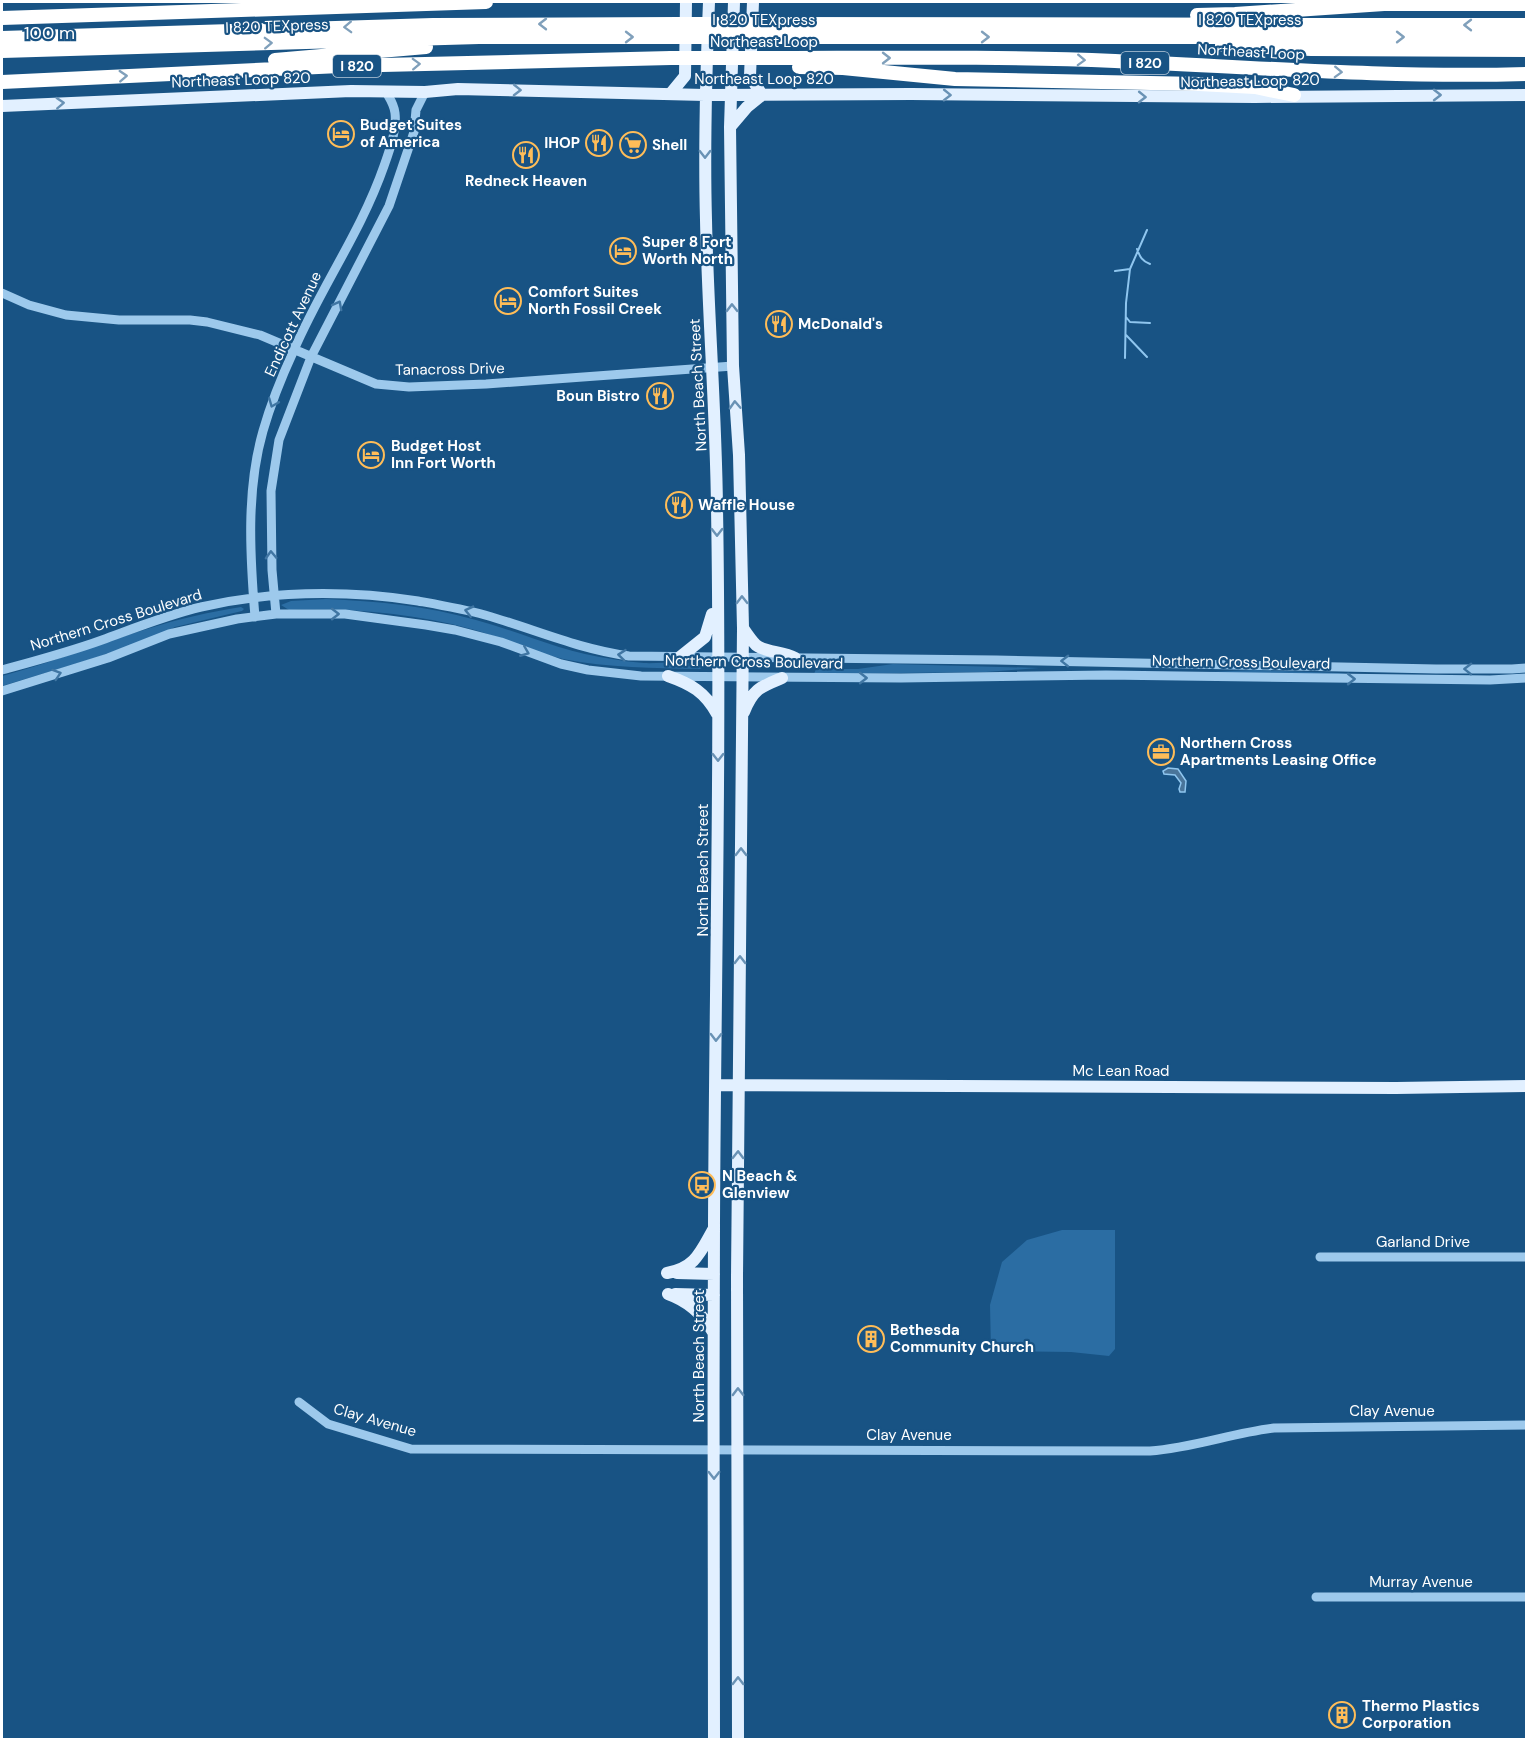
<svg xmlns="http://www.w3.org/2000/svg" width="1528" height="1741" font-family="'DM Sans',sans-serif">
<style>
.green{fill:#2b6da3}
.water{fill:#4a759a;stroke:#8fc6ef;stroke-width:1.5}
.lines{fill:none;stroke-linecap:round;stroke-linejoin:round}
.stream{stroke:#8fc6ef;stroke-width:2}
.minor{stroke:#9dc9ec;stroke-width:9}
.major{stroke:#e2f0ff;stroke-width:12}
.highway{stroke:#fff;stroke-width:14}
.highway-bridge{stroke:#fff;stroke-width:14}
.oneway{stroke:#80a0bb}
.oneway2{stroke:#6992b5}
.oneway3{stroke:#4076a3}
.labels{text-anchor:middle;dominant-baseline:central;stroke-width:4.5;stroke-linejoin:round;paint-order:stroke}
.shield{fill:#185384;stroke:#bacbda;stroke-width:1.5}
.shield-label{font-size:14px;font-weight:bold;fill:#fff}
.street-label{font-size:15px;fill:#fff;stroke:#185384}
.poi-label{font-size:15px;font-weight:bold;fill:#fff;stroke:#185384;text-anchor:start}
</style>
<rect width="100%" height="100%" fill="#185384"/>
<path class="green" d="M326,599C377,601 427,606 476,620C521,632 564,653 612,659C623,661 633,662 644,663C660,664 690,659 703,667L700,669C655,668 608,668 563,659C532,652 502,637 471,629C411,613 351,608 289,610L281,605L291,601Z
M241,607L244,609L242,611L175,627L162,634L98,657L2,686V676C51,663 98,644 147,629C178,619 209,612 241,607Z
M893,664L1039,668L986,672L814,674L816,669H858Z
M1255,670L1339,673L1346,674H1211L1210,672Z
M1062,1230H1115V1349L1109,1356L1071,1352L991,1351L990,1305L1002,1262L1027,1240Z"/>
<path class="water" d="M1168,768L1178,769L1186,781L1185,792H1180L1179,789L1181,783L1175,775L1164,774L1163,771Z"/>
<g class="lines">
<path class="stream" d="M1137,249C1140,257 1142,261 1150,264
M1115,271L1130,269
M1126,317L1130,322L1150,323
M1126,335L1147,357
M1125,358L1126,303L1130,269L1147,230"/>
<path class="minor" d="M2,293L29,305L66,315L119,320H190L207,322L260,335L376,384L409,387L486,384L733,366
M276,614L272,570L271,491L279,440L311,357L389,206L414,132L416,110L425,92
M255,617C250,556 246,490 263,431C271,403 282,376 294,350C321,287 361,232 384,166C390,149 397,130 395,113C394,104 390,99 386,92
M2,670C35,661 69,652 102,640C135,628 167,615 201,607C272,591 346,590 418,601C440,605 463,609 485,615C534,629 578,649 629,656L996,660L1436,669H1512L1526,668
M2,691L108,658L169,634L237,619L276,614H345L426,625L455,630L501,642L561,664L588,670L641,676L901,678L1106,675L1490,680L1526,678
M1320,1257H1526
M299,1402L328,1424L411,1449L1150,1451C1193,1448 1232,1433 1274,1428L1526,1425
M1316,1597H1526"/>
<path class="major" d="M709,2C706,74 704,147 706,220C708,316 716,412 717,508C721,747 715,985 714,1224C713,1396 714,1568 714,1740
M734,2L730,127L733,366L739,455L743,628L737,1277L738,1740
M753,2L750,76L762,95
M671,93L685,76L686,2
M2,106L351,91L425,92L458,89L705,95L911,94L1255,97L1526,95
M730,127L747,107L762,95
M743,628C747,634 751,640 756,645C766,653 783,651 795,658
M680,657L705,637L712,614
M668,676C691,684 705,692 717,714
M744,712C753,689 760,687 782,678
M715,1085L1396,1088L1526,1086
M667,1273C695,1268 700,1253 713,1230
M677,1273L714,1274
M668,1294C688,1301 702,1313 713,1332
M675,1294L714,1295"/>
<path class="highway" d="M1197,15L1235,14L1384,4H1526
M2,18L486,2
M759,24L1526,25
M758,37H1526
M2,38L433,25L680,24
M1222,45L1311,49L1526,50
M2,51L479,37H680
M757,58C877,58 996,56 1115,61C1252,67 1389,78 1526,74
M275,60L426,47
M799,67L843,68L955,79L1199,84L1255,87L1294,95
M2,82L340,66L671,58"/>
<path class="highway-bridge" d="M680,24H759
M680,37H758
M671,58H757"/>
</g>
<defs><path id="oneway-chevron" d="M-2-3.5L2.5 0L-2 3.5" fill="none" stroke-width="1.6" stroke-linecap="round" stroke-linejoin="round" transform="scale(1.5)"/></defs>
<g class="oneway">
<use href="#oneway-chevron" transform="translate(543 24) rotate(180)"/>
<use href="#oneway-chevron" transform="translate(1468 25) rotate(-180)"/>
<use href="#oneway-chevron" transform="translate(348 27) rotate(178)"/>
<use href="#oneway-chevron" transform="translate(629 37)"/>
<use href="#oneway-chevron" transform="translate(985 37)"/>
<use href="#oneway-chevron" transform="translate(1400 37)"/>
<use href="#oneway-chevron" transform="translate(268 43) rotate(-2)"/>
<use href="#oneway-chevron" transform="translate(886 58)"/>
<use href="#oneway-chevron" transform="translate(1081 60) rotate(2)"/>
<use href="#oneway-chevron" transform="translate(416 64) rotate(-2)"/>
<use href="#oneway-chevron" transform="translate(1338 72) rotate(2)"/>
<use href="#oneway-chevron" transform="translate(123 76) rotate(-3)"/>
</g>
<g class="oneway2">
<use href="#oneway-chevron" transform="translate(517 90) rotate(1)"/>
<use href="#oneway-chevron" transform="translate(947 95) rotate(1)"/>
<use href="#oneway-chevron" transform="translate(1437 95)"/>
<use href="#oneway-chevron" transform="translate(1142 97) rotate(1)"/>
<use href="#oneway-chevron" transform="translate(60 103) rotate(-3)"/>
<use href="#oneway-chevron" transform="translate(705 154) rotate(90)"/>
<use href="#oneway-chevron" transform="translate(732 308) rotate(-91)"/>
<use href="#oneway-chevron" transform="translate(735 405) rotate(-93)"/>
<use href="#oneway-chevron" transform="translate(717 532) rotate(90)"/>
<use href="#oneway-chevron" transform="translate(742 600) rotate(-91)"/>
<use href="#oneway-chevron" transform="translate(718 757) rotate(90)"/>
<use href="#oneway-chevron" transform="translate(741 852) rotate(-90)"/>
<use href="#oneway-chevron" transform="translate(740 960) rotate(-90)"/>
<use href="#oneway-chevron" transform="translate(716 1037) rotate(91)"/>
<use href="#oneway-chevron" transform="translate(738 1155) rotate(-89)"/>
<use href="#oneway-chevron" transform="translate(738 1392) rotate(-91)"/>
<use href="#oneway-chevron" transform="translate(714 1475) rotate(90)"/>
<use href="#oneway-chevron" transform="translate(738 1681) rotate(-90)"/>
</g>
<g class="oneway3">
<use href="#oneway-chevron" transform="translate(338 305) rotate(-62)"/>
<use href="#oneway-chevron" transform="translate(273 403) rotate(112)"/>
<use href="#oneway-chevron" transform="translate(271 555) rotate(-92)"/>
<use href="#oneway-chevron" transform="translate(469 611) rotate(-167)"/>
<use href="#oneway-chevron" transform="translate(335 614)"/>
<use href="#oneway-chevron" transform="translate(525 652) rotate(22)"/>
<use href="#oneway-chevron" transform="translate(622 655) rotate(-174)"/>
<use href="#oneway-chevron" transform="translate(1065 661) rotate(-179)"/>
<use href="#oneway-chevron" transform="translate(1468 669) rotate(-179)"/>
<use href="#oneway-chevron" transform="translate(57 674) rotate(-18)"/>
<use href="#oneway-chevron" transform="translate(863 678)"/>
<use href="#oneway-chevron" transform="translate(1351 679)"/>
</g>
<defs>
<symbol id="hotel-ring" viewBox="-11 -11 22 22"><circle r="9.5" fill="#185384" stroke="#ffbd58" stroke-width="1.5"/><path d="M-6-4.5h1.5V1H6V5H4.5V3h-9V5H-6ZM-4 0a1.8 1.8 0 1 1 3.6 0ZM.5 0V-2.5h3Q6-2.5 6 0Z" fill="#ffbd58"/></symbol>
<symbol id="restaurant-ring" viewBox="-11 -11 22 22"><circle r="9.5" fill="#185384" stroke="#ffbd58" stroke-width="1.5"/><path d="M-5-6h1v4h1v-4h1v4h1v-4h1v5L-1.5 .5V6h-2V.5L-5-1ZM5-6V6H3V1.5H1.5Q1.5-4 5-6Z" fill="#ffbd58"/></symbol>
<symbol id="supermarket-ring" viewBox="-11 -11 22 22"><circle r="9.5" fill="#185384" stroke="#ffbd58" stroke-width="1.5"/><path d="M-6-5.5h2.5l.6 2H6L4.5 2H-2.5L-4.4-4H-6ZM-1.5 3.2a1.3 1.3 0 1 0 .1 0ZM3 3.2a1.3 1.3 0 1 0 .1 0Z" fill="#ffbd58"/></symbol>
<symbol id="office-ring" viewBox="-11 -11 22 22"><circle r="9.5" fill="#185384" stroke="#ffbd58" stroke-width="1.5"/><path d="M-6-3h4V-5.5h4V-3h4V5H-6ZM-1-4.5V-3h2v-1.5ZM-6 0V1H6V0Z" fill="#ffbd58"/></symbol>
<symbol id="bus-ring" viewBox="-11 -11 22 22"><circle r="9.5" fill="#185384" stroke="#ffbd58" stroke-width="1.5"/><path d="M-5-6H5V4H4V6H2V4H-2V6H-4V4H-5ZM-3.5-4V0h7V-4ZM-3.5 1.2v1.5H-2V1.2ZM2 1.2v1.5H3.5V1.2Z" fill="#ffbd58"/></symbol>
<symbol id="building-ring" viewBox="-11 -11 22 22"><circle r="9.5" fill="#185384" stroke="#ffbd58" stroke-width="1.5"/><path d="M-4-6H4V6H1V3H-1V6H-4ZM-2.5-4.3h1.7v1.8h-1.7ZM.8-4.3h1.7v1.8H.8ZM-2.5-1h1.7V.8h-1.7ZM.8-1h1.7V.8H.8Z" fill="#ffbd58"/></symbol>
</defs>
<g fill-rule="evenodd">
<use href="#hotel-ring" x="326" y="119" width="30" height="30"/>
<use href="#restaurant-ring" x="584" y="128" width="30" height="30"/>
<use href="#supermarket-ring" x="618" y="130" width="30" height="30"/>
<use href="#restaurant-ring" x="511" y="140" width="30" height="30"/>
<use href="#hotel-ring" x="608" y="236" width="30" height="30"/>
<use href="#hotel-ring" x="493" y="286" width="30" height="30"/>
<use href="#restaurant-ring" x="764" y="309" width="30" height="30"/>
<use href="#restaurant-ring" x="645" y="381" width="30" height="30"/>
<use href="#hotel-ring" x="356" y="440" width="30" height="30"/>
<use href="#restaurant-ring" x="664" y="490" width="30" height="30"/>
<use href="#office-ring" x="1146" y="737" width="30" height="30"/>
<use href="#bus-ring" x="687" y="1170" width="30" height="30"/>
<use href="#building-ring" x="856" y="1324" width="30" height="30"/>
<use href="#building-ring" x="1327" y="1700" width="30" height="30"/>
</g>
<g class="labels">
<g class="shield">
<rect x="1121" y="52" width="48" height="22" rx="4.5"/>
<rect x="333" y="55" width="48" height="22" rx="4.5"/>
</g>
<g class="shield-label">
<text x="1145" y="63">I 820</text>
<text x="357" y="66">I 820</text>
</g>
<g class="street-label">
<text x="764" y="20">I 820 TEXpress</text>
<text x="1250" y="20">I 820 TEXpress</text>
<text transform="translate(277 26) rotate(-2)">I 820 TEXpress</text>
<text x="764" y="42">Northeast Loop</text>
<text transform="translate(1251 52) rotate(3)">Northeast Loop</text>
<text x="764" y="79">Northeast Loop 820</text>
<text transform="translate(241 80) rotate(-2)">Northeast Loop 820</text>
<text transform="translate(1250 81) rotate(-1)">Northeast Loop 820</text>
<text transform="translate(293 324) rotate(-65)">Endicott Avenue</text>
<text transform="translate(450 369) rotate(-1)">Tanacross Drive</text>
<text transform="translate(698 385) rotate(-93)">North Beach Street</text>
<text transform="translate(116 620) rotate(-17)">Northern Cross Boulevard</text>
<text transform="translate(754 662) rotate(1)">Northern Cross Boulevard</text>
<text transform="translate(1241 662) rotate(1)">Northern Cross Boulevard</text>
<text transform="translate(703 870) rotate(-90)">North Beach Street</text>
<text x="1121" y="1071">Mc Lean Road</text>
<text x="1423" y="1242">Garland Drive</text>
<text transform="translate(699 1356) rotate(-90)">North Beach Street</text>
<text x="1392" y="1411">Clay Avenue</text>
<text transform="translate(375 1420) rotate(16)">Clay Avenue</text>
<text x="909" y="1435">Clay Avenue</text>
<text x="1421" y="1582">Murray Avenue</text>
</g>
<g class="poi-label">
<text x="360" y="125">Budget Suites<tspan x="360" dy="17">of America</tspan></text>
<text x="580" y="143" text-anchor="end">IHOP</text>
<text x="652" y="145">Shell</text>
<text x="526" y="181" text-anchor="middle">Redneck Heaven</text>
<text x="642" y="242">Super 8 Fort<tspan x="642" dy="17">Worth North</tspan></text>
<text x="528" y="292">Comfort Suites<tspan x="528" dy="17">North Fossil Creek</tspan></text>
<text x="798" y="324">McDonald's</text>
<text x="640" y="396" text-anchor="end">Boun Bistro</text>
<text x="391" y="446">Budget Host<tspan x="391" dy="17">Inn Fort Worth</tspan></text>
<text x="698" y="505">Waffle House</text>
<text x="1180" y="743">Northern Cross<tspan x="1180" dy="17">Apartments Leasing Office</tspan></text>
<text x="722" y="1176">N Beach &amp;<tspan x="722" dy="17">Glenview</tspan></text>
<text x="890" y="1330">Bethesda<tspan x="890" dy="17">Community Church</tspan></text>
<text x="1362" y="1706">Thermo Plastics<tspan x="1362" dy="17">Corporation</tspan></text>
</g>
</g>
<rect width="1528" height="1741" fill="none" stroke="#ffffff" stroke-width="6"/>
<path d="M15 39v9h122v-9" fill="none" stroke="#ffffff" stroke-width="3"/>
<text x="24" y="39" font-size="18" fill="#ffffff" stroke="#185384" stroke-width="4.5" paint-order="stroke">100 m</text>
</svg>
